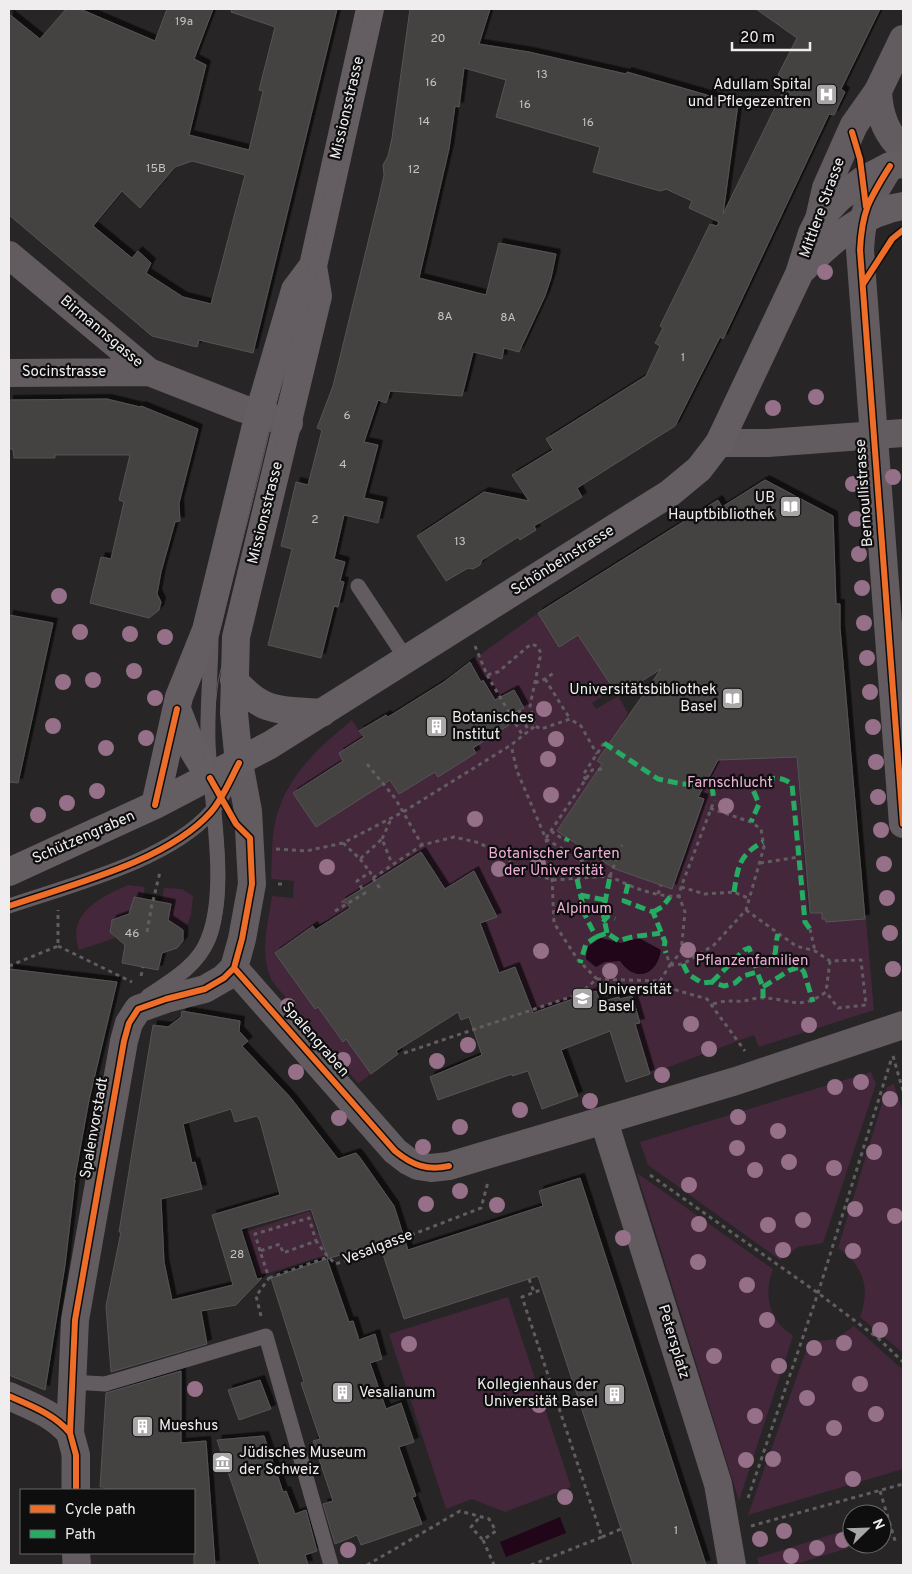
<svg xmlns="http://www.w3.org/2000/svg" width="912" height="1574" font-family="Overpass,sans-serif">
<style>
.green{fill:#44273b}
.water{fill:#210519}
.building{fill:#444243;stroke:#555455;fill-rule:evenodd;filter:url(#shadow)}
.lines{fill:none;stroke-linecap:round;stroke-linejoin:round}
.path{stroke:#625d60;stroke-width:3;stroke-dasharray:4 4;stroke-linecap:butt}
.service{stroke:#625b5f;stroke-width:15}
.minor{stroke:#625b5f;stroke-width:28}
.secondary{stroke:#645d62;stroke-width:28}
.tram{stroke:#625e60;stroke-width:1}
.quiet{stroke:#26ab63;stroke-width:5;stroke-dasharray:10 5;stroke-linecap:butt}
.cycleway-casing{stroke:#0f0e0f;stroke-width:9}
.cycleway{stroke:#ee6e29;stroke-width:6}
.tree{fill:#967088}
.labels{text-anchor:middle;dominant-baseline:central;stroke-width:4.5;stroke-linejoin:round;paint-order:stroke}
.number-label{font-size:12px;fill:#c4c2c3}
.poi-label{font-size:15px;fill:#efedee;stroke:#0f0e0f;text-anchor:start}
.street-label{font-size:15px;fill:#efedee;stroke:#0f0e0f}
.park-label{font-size:15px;fill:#f0aed9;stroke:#0f0e0f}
</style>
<defs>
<filter id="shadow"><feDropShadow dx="4.5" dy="-4.5" stdDeviation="0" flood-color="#0009"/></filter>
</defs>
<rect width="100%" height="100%" fill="#272526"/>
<path class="green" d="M538,613L578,635L613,689L592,703L596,709L618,696L628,713L622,724L654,773L718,760L789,757L796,751L808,913H822V919L865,909L874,1010L759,1047L754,1035L650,1074L635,1024L640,1022L632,996L629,997L622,1007L619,997L600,1002L596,991L481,1033L474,1015L461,1020L450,992L335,918L313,926L315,1009L318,1007L343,1041L346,1039L371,1074L359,1083L356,1081L272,981C259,953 268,925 272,896L293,898L294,881L271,879C272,860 271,838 276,818C287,776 319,747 352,720L399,794L426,778L434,769L439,777L476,753L471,745L483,742L509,725L496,706L499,705L483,681L481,682L470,662Z
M128,885L145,887L143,899L133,897L130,921L125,916L115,917L109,928L115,938L79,950C66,913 101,897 128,885Z
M164,888L182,889L193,896L191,915L184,935L178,926H168L162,902Z
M871,1072L876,1084L823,1243L798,1247L780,1260L648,1165L640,1142Z
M894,1084L903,1112V1353L860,1317C871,1288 863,1265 838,1248L887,1087Z
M637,1173L773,1269C763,1296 769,1320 793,1336L739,1501Z
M310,1211L317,1233L326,1231L333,1253L259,1276L245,1232Z
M508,1297L571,1487L505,1512L472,1499L446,1509L389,1334Z
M854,1326L903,1370V1469L748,1515L809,1342L836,1339Z
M852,1528V1544H861L793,1565H759L757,1558Z"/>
<path class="water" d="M601,938L621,943L639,938L661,950C657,976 635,983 620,961L605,962L596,967L586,959L587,947Z
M560,1517L566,1533L506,1557L500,1542Z"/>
<path class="building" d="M66,9H80L155,41L167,9H213L194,59L206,65L189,135L249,150L263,91L259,90L275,27L231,12L232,9H337L253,353L199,340L197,347L152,336L9,215V14L40,39ZM192,161L245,175L211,304L183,297L146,273L151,263L138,251L132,258L93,226L122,191L140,208L175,167Z
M410,9H490L479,44L529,52L626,74L627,72L738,104L723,214L788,81L778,75L797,38L756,9H880L841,89L845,92L834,115L829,114L723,339L720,337L675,426L577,488L582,497L534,526L536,530L520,540L518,537L482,560L480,565L473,569L468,568L446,581L417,536L484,492L529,501L512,475L553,450L546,439L646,376L660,346L655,343L663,328L660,326L710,224L717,226L719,222L689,208L692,201L666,189L660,191L593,172L600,147L496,117L506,80L464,68L459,107L455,106L449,149L419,278L486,295L499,243L556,254L551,278L545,296L519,352L504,348L502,359L473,352L462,396L390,391L386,403L378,400L364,442L378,445L364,498L383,502L378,523L344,515L334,559L345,562L340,581L344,582L338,607L334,606L321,658L268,645L292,549L281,546L296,482L308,485L322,430L317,428L333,386L380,193L384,175L383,165L388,156L392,138Z
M107,399L140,407L141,406L198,429L179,503L180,521L175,522L161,572L157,594L161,602L159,610L149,618L90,603L101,557L111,559L124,502L119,500L130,455H55V458H14L13,449H9V400Z
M765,480L833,516L836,604H840V628L865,919L826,922L825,919H822V913H810L797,757L718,760L698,797L704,799L672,889L615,869L557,831L602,764L597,761L661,669L618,696L578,635L559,647L538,613L718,500L722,507Z
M9,615L53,623L18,783L9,782Z
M470,662L481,682L483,680L495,700L514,690L524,708L504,718L509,725L473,748L476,753L438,777L435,772L399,794L390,780L316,827L293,793L343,761L339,753L364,737L359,731L386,715L388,717L444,682Z
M421,852L445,889L474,871L497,917L480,923L499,973L515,967L533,1013L596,991L600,1002L619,997L620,999L632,996L640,1023L635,1024L650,1074L626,1082L610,1031L561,1050L578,1096L542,1109L528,1071L512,1076V1074L438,1100L430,1077L482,1055L469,1017L461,1020L458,1012L396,1051L398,1054L371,1074L346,1039L343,1042L318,1007L315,1009L275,953L313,926L315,930L350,908L347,903L341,902Z
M134,897L171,904L168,920L183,930V941L177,948L162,953L158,970L122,963L125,945L110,932L112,920L129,914Z
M9,969L117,982L89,1100L74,1182L75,1180L65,1265L45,1390L9,1375Z
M182,1011L240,1021L239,1031L248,1041L242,1046L290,1097L338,1159L356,1153L361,1159L394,1206L408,1250L543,1206L539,1191L580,1178L706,1565H633L538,1276L404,1319L379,1242L328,1259L311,1209L241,1229L257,1279L262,1278L236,1305L201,1311L207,1344L111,1372L106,1306L121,1232H119L153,1025L168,1027L181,1017ZM231,1109L235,1122L257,1116L260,1121L280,1195L212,1215L233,1285L172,1300L164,1262L161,1199L202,1189L195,1162L192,1163L183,1124Z
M327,1259L349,1322L353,1321L359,1340L375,1334L382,1359L370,1363L386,1409L401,1403L414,1442L399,1447L416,1496L412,1497L422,1524L361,1545L357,1535L335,1544L323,1504L333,1501L313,1441L320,1439L301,1383L304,1382L271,1278Z
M181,1371V1443L206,1441L215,1565H194V1490H104V1487H100L106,1393Z
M260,1380L271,1409L239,1420L228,1390Z
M264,1436L283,1492L286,1491L295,1514L306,1510L317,1551L305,1555L308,1565H260L217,1440Z"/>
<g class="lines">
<path class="path" d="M475,646L487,675L498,672L531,644L537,646L541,653L530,706L535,726L541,729L570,719L581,726L597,754
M487,675L523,736
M545,679L570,719
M535,683L545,679L555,672
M519,710L529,732
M367,764L395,798L422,845L454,837L480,843L523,870L552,880L610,876
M586,780L583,775L604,743
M551,831L566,841
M546,838L592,770L603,769
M382,839L391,819
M546,839C581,860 638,899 679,896
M343,843L360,859L382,839L392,864
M276,849L306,851L343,843L403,812L511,745L535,726
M360,859L370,872
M760,863L799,857
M610,876L622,845
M373,878L381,890
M278,884H286
M681,887L705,894L734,892L750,899
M658,894L661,885
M153,901L160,872
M746,910L796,946L815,951L830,961L861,960L866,1005L838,1008L826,992
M335,911L365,893L357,881L370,872L373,878L422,845
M810,929L815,951
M147,932L152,904
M58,946L132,982
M670,965L683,964L714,945L746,910L764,847L761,829L751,822L706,807
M670,965L681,952L685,912L679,896L681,887L714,801
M9,966L58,946V910
M141,976L143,967
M597,979L660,981L676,990L707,999L745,1051
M660,981L670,965L666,953
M713,1004C729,999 730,1002 744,1001C750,1000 757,997 763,998C791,999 800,1011 826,992L830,961
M404,1053L579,994L597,979L578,960L554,923L552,878L546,839L517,771L511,745
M893,1056L903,1091
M650,1175L818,1293L879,1339L903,1362
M260,1251L255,1234L309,1218L316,1241
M269,1278L328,1257
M529,1279L534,1292
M261,1316L256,1296L269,1278L260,1251L280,1244L283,1253L316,1241L328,1257L336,1264L481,1208L488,1182
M880,1491L896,1544
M748,1498L818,1293L892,1057
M751,1526L903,1484
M602,1537L621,1529
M483,1540L494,1565
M367,1565L460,1511L489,1519L496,1531L483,1540L471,1527L480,1517
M531,1565L602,1537L522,1297L543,1289"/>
<path class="service" d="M358,586L407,660
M9,906C70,885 168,861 211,812C223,799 229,782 237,766
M148,996C171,981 198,966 208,939C229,888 210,798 208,742C207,706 211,671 211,635
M71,1382L105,1384L266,1336L331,1565"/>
<path class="minor" d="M878,91C879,114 885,134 903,149
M890,166C869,200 862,210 860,250L903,824
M819,219L826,188L854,125L878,91L903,39
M9,255L149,372L241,408L289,423
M9,373L149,372
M719,443H768L903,433
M234,968L395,1151L408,1161L418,1166L431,1168L449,1166L736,1081L903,1025
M604,1121L718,1484L732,1565
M9,1396C31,1406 54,1414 70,1433
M76,1490V1455L70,1433L75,1320L124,1041L129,1023L138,1009L166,999L205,989L224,978L234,968L242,939L252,884L248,811L239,763
M76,1553L77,1565"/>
<path class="secondary" d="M803,269C831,241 863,212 903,206
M234,680C263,714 280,710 322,713
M177,709L193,750L210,778
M239,763L234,713L236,637L318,296L313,266
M155,805L179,697L206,630L259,413L295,290L313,266L370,9
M9,872L155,805L270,745L670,493L699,469L719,443L799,274L812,233L819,219L839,198L863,180L890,166L903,164"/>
<path class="tram" d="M62,1490C60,1336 92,1186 119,1035C122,1025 125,1015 132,1006C154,976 194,968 205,929C229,849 191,762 207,680C213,654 221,628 227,601C241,545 256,489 269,433C304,292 335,150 366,9
M74,1490C73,1433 75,1377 81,1320C88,1262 100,1204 109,1147C116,1109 119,1061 135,1026C152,986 204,982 218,933C234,873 217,810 214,750C212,727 215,705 218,682L351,132L377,9
M63,1553V1565
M74,1553V1565"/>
<path class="quiet" d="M604,743L658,779L682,784L751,785L759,804L751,822
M751,785C769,780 776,773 792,784L805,922L810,929
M712,786L714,801
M566,841L568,838
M577,879L585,915L596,937L586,944L580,963
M628,884L624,901L653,912L665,942L664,947L666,953
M734,892C738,866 739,855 763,842
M580,895L605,900
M653,912L662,907L670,897
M603,922L608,916L615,919
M607,933L603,913L610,876
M596,937L607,933L619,941C633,935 645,936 660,933
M683,964L688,974L702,983L712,982L724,986L735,983L743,976L757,972L763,987V998
M756,968L755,963L768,965C779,955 774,946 778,934
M712,982L744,950L749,948L755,963
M763,987L790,970L800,967L804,972L813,1002"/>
<defs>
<path id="cycleway" d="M852,132L860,159L866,207
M890,166C869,200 862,210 860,250L903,824
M863,284L892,239L903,230
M155,805L177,709
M9,906C70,885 168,861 211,812C223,798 230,780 239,763
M234,968L395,1151C412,1165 427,1171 449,1166
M9,1396C31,1406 54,1414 70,1433
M76,1490V1455L70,1433L75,1320L124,1041L129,1023L138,1009L166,999L205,989L224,978L234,968L242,939L252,884L250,838L236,824L210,778"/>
</defs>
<use href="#cycleway" class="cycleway-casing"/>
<use href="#cycleway" class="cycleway"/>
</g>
<g class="tree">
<circle cx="825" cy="272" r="8"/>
<circle cx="816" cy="397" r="8"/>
<circle cx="773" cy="408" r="8"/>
<circle cx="893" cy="477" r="8"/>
<circle cx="853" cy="484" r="8"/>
<circle cx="856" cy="519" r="8"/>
<circle cx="859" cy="554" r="8"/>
<circle cx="862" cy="588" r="8"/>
<circle cx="59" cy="596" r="8"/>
<circle cx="864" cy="623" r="8"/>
<circle cx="80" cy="632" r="8"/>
<circle cx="130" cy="634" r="8"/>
<circle cx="165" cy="637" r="8"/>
<circle cx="867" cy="658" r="8"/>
<circle cx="134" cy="671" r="8"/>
<circle cx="93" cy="680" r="8"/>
<circle cx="63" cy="682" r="8"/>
<circle cx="870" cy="692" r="8"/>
<circle cx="155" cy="698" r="8"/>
<circle cx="544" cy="709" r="8"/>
<circle cx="53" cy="726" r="8"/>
<circle cx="873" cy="727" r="8"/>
<circle cx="146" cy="738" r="8"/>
<circle cx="556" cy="739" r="8"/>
<circle cx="106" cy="748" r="8"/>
<circle cx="548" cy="759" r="8"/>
<circle cx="876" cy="762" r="8"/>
<circle cx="97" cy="791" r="8"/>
<circle cx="551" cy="795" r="8"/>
<circle cx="878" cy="797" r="8"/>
<circle cx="67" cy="803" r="8"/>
<circle cx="726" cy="806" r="8"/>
<circle cx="38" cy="815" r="8"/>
<circle cx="475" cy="819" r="8"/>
<circle cx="881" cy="830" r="8"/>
<circle cx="538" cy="864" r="8"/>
<circle cx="884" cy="864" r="8"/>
<circle cx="327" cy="867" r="8"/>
<circle cx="499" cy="869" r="8"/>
<circle cx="887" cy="898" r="8"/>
<circle cx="890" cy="933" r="8"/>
<circle cx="688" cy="950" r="8"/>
<circle cx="541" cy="951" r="8"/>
<circle cx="893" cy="969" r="8"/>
<circle cx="610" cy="971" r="8"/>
<circle cx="288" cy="1006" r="8"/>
<circle cx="691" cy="1024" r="8"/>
<circle cx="809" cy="1025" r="8"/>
<circle cx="468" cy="1045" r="8"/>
<circle cx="709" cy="1049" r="8"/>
<circle cx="343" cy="1060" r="8"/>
<circle cx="437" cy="1061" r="8"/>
<circle cx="296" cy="1072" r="8"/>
<circle cx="662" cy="1075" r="8"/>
<circle cx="861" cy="1082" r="8"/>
<circle cx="835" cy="1087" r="8"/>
<circle cx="890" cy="1099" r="8"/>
<circle cx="590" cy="1101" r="8"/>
<circle cx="520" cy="1110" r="8"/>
<circle cx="738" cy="1117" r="8"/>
<circle cx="339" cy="1118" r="8"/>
<circle cx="460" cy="1127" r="8"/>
<circle cx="778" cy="1131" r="8"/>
<circle cx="423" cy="1147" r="8"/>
<circle cx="737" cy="1148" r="8"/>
<circle cx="874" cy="1152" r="8"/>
<circle cx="789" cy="1162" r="8"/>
<circle cx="834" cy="1168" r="8"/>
<circle cx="755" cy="1170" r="8"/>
<circle cx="689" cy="1185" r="8"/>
<circle cx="460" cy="1191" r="8"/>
<circle cx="426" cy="1204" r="8"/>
<circle cx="497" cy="1205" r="8"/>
<circle cx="855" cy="1209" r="8"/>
<circle cx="895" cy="1216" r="8"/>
<circle cx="803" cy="1220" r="8"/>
<circle cx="699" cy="1224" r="8"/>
<circle cx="768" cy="1225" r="8"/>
<circle cx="623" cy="1238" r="8"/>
<circle cx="783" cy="1250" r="8"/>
<circle cx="853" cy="1251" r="8"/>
<circle cx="698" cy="1262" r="8"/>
<circle cx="747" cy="1285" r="8"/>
<circle cx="767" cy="1320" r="8"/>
<circle cx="880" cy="1330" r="8"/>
<circle cx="844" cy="1343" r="8"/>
<circle cx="409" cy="1344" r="8"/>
<circle cx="814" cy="1348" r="8"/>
<circle cx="714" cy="1356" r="8"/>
<circle cx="779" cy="1366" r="8"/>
<circle cx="860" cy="1384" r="8"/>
<circle cx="195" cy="1389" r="8"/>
<circle cx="807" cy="1398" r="8"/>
<circle cx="539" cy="1405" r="8"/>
<circle cx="876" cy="1414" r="8"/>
<circle cx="755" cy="1416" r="8"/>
<circle cx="834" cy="1428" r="8"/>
<circle cx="773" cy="1459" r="8"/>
<circle cx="746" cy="1460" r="8"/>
<circle cx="853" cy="1479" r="8"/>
<circle cx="565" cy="1497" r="8"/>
<circle cx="784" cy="1531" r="8"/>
<circle cx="760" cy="1539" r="8"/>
<circle cx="843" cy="1540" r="8"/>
<circle cx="817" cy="1548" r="8"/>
<circle cx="348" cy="1550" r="8"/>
<circle cx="791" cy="1556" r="8"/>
</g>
<defs>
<symbol id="hospital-square" viewBox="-11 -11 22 22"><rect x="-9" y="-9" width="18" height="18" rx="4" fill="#a9a7a8" stroke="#0f0e0f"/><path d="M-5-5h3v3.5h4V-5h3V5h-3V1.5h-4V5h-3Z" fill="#fff"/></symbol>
<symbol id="library-square" viewBox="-11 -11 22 22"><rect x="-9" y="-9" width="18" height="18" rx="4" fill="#a9a7a8" stroke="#0f0e0f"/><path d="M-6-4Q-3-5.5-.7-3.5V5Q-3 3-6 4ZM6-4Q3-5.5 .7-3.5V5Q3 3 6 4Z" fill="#fff"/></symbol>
<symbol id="building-square" viewBox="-11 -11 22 22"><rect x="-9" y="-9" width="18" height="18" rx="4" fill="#a9a7a8" stroke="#0f0e0f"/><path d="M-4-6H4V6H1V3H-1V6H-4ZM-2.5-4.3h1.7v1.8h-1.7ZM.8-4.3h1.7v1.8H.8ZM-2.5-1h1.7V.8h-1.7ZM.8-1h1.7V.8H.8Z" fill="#fff"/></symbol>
<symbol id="university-square" viewBox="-11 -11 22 22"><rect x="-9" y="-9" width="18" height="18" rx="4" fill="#a9a7a8" stroke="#0f0e0f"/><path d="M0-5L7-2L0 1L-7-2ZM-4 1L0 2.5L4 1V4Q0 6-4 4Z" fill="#fff"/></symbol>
<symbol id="museum-square" viewBox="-11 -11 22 22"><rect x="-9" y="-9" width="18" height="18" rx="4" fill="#a9a7a8" stroke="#0f0e0f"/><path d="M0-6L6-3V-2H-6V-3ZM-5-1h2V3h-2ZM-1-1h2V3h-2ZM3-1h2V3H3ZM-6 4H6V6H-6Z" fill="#fff"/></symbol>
</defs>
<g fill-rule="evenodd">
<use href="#hospital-square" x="814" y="82" width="25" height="25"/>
<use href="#library-square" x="778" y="494" width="25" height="25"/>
<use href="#library-square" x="720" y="686" width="25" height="25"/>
<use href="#building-square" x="424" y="714" width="25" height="25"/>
<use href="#university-square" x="570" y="986" width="25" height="25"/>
<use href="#building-square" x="330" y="1380" width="25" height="25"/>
<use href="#building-square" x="602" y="1382" width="25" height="25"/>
<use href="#building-square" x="130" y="1414" width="25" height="25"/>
<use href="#museum-square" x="210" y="1450" width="25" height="25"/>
</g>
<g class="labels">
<g class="number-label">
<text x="184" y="22">19a</text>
<text x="438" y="39">20</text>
<text x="542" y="75">13</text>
<text x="431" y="83">16</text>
<text x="525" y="105">16</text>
<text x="424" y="122">14</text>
<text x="588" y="123">16</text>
<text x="156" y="169">15B</text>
<text x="414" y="170">12</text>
<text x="445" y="317">8A</text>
<text x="508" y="318">8A</text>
<text x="683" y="358">1</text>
<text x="347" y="416">6</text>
<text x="343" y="465">4</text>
<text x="315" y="520">2</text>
<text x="460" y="542">13</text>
<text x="132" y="934">46</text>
<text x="237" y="1255">28</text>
<text x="676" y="1531">1</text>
</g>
<g class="poi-label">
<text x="811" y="85" text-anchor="end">Adullam Spital<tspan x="811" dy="17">und Pflegezentren</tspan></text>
<text x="775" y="498" text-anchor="end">UB<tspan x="775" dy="17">Hauptbibliothek</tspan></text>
<text x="717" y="690" text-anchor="end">Universitätsbibliothek<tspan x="717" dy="17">Basel</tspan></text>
<text x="452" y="718">Botanisches<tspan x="452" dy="17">Institut</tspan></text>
<text x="598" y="990">Universität<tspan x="598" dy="17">Basel</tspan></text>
<text x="598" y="1385" text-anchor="end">Kollegienhaus der<tspan x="598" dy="17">Universität Basel</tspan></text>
<text x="359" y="1393">Vesalianum</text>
<text x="159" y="1426">Mueshus</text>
<text x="239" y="1453">Jüdisches Museum<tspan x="239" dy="17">der Schweiz</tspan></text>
</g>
<g class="street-label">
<text transform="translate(348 108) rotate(-77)">Missionsstrasse</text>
<text transform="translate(823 208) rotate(-70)">Mittlere Strasse</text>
<text transform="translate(101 332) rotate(40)">Birmannsgasse</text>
<text x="64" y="372">Socinstrasse</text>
<text transform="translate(865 493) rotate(-94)">Bernoullistrasse</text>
<text transform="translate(266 513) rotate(-76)">Missionsstrasse</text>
<text transform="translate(563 561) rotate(-32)">Schönbeinstrasse</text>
<text transform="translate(84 838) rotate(-24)">Schützengraben</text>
<text transform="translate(315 1040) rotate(49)">Spalengraben</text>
<text transform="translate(95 1128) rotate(-80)">Spalenvorstadt</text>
<text transform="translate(378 1248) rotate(-21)">Vesalgasse</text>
<text transform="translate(673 1342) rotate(73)">Petersplatz</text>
</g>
<g class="park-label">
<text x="730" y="783">Farnschlucht</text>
<text x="554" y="854">Botanischer Garten<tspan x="554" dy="17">der Universität</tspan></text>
<text x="584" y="909">Alpinum</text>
<text x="752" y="961">Pflanzenfamilien</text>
</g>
</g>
<rect width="912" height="1574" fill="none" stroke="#efedee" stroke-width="20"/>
<rect x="20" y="1489" width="175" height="65" fill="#0f0e0f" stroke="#696768"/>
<rect x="30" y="1505" width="25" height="8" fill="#ee6e29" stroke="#696768"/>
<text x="65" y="1514" font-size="15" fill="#efedee">Cycle path</text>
<rect x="30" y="1530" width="25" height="8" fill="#26ab63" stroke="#696768"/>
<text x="65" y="1539" font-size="15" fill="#efedee">Path</text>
<g transform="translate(867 1529) rotate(67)"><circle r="24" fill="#0f0e0f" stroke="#696768"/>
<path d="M0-4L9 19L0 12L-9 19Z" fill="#a9a7a8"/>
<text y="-8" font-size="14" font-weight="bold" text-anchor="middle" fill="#efedee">N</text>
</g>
<path d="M732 42v8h78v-8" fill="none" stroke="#efedee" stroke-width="2.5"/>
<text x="740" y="42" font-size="15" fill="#efedee" stroke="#0f0e0f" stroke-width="4" paint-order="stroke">20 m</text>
</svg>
